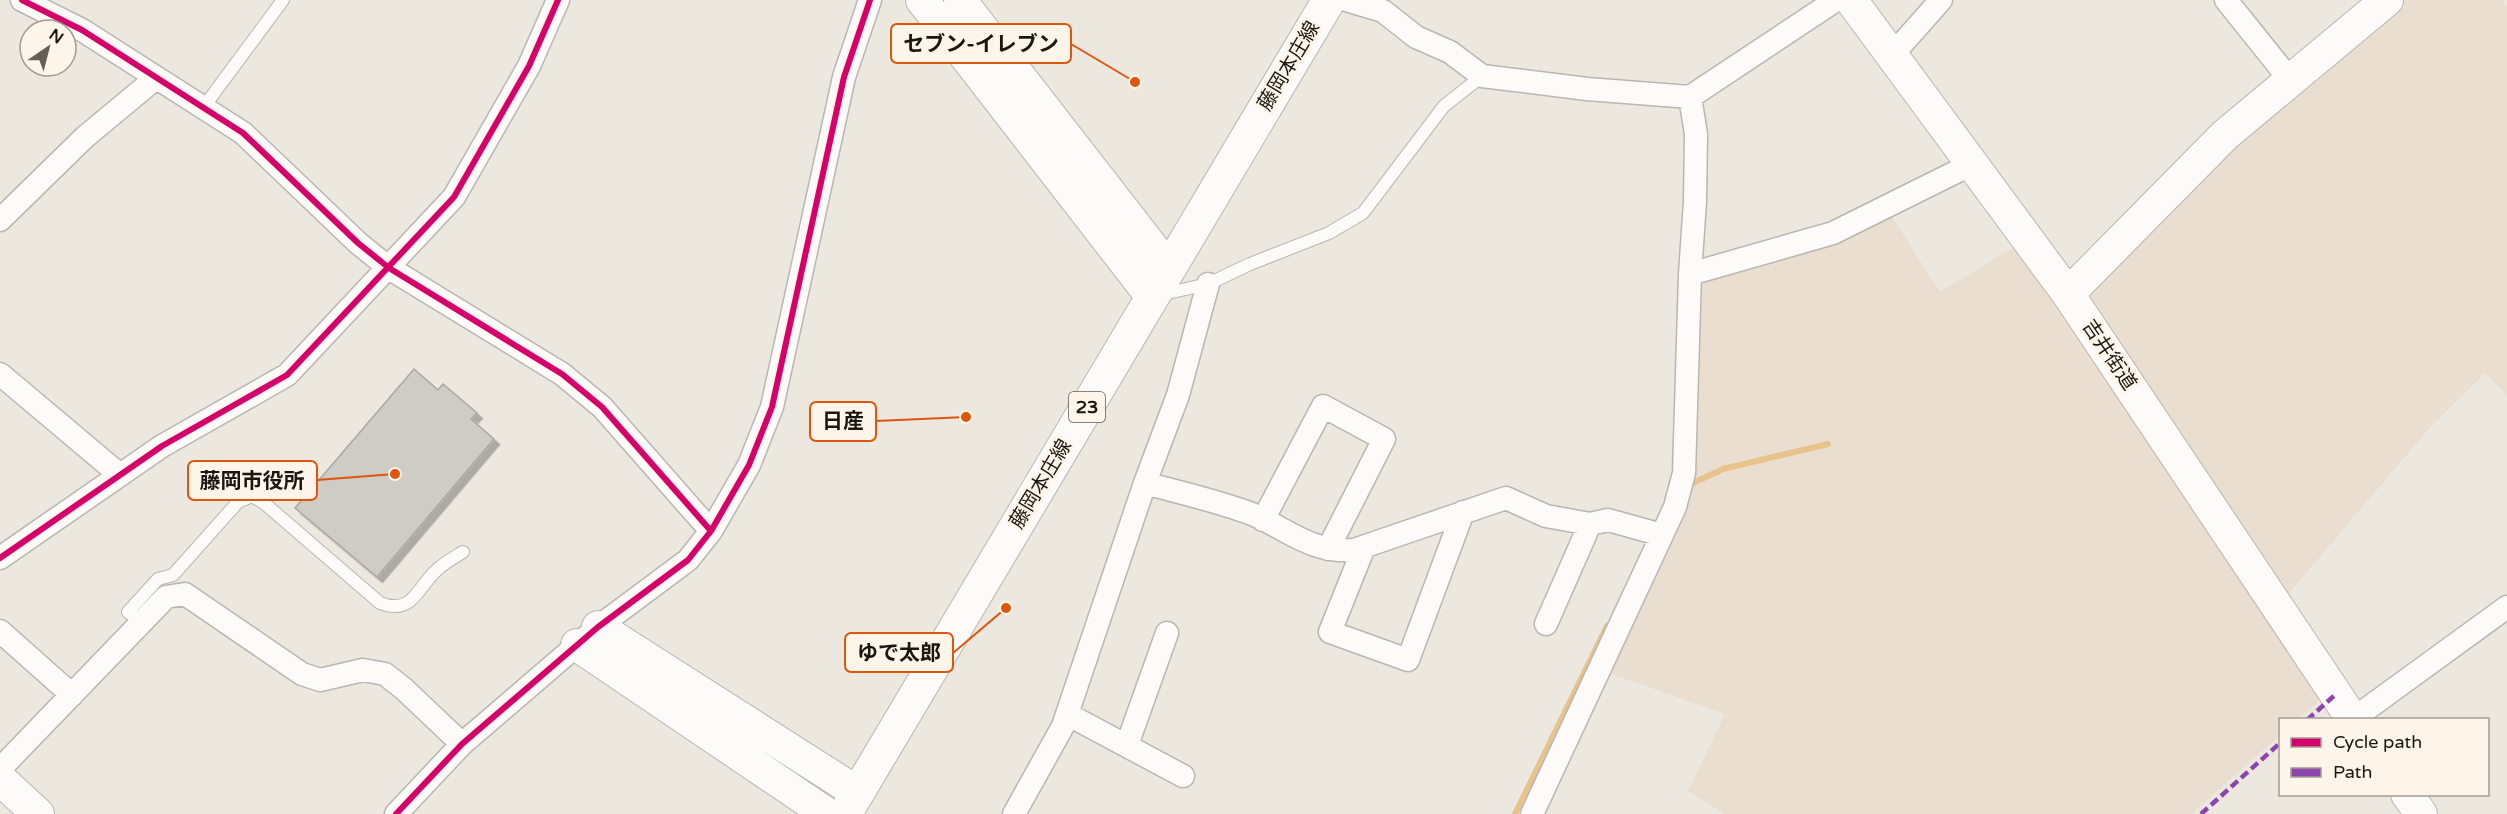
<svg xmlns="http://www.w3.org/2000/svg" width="2507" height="814" font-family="'Varela Round','Noto Sans JP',sans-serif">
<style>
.built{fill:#e9decf}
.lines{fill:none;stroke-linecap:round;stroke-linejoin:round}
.stream{stroke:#e8c38c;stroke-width:6}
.building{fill:#cfccc5;stroke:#aba7a1;stroke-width:1.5;filter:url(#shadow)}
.lane-casing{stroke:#bab6b0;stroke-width:14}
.street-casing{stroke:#bab6b0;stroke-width:25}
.secondary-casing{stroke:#bab6b0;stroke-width:34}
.primary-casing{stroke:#bab6b0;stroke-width:35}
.lane{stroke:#fcfbfa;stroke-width:12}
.street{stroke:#fcfbfa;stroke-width:22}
.secondary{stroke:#fcfbfa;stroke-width:32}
.primary{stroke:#fcfbfa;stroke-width:33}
.quiet{stroke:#8e44ad;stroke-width:4.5;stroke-dasharray:9 4.5;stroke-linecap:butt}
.cycleway-casing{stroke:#fef5ea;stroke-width:10}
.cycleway{stroke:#d6006c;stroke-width:6}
.labels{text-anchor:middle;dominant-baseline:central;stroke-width:6;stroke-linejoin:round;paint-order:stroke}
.shield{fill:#fef5ea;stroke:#5e5952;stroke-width:1.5}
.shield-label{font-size:18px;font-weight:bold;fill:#1a1611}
.street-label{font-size:20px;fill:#1a1611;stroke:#fef5ea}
.leader{fill:none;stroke:#de560c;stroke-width:2}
.callout-dot{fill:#de560c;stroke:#fef5ea;stroke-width:2}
.callout{fill:#fef5ea;stroke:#de560c;stroke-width:2}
.callout-label{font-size:21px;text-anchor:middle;font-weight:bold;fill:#1a1611}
</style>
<defs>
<filter id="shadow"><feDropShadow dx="5.5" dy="5.5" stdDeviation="0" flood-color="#0004"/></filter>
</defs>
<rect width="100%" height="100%" fill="#ece7df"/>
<path class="built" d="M2403,0H2502L2507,7V396L2485,373L2432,425L2283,600L2089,308L2092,285L2231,143Z
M1890,214L1940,292L2016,246L2322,698L2298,719L2280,720V735L2191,814H1725L1688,791L1725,714L1609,673L1690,496L1693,472L1696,280Z"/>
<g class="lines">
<path class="stream" d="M1691,484L1723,469L1828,444
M1515,814L1607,626"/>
</g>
<path class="building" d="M414,369L438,390L443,384L477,413L471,419L494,439L377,577L295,508Z"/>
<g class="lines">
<defs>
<path id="lane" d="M203,108L283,0
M1159,295L1208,284L1250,264L1329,233L1363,213L1444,106L1482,76
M141,622L128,612L158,579L173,575L238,502L252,496L264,503L380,603C414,616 417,586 439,568C446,562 455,557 463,552"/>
<path id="street" d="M22,0L82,30L243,133L358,243L389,268L562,374L602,407L711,531
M1346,0L1383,11L1416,37L1450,52L1482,76L1587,89L1690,97L1836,0
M2226,0L2291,81
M1893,54L1941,0
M0,220L85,137L156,78
M1690,274L1833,233L1974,163
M0,374L120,475
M1145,483C1181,493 1218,501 1252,514C1289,530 1311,553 1354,550L1506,498L1546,516L1590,524L1608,520L1662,535
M1263,520L1323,406L1384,439L1328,549
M1364,547L1330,632L1408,660L1463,512
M0,558L162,446L287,375L454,197L529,66L558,0
M1546,624L1590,524
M0,631L72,695
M1067,714L1183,776
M2353,719L2507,607
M1127,745L1167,633
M0,769L166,597L185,594L302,674L320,680L363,670L385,674L404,689L462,744
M396,814L462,744L598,627L688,560L711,531L749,465L772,407L844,77L870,0
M1014,814L1063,726L1145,483L1178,395L1208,284
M1532,814L1675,507L1684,473L1690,274L1695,202L1696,134L1690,97"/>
<path id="secondary" d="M922,0L1152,297
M960,0L1169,269
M1851,0L2068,294L2353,720
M2068,294L2225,135L2387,0
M598,627L858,793
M577,645L827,814
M0,779L38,814
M2407,794L2421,814"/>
<path id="primary" d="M845,814L1329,0"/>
</defs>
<use href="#lane" class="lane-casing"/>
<use href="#street" class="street-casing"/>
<use href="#secondary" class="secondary-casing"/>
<use href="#primary" class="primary-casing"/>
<use href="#lane" class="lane"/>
<use href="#street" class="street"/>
<use href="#secondary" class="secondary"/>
<use href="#primary" class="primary"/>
<path class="quiet" d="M2307,720L2336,694
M2201,814L2280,743"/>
<defs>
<path id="cycleway" d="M22,0L82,30L243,133L358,243L389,268L562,374L602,407L711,531
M0,558L162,446L287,375L454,197L529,66L558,0
M396,814L462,744L598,627L688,560L711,531L749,465L772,407L844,77L870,0"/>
</defs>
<use href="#cycleway" class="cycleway-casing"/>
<use href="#cycleway" class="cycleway"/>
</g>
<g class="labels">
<rect class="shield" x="1069" y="392" width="36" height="30" rx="4.5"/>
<g class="shield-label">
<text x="1087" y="407">23</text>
</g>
<g class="street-label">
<text transform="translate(1289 66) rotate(-59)">藤岡本庄線</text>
<text transform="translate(2109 355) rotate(56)">吉井街道</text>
<text transform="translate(1041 484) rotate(-59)">藤岡本庄線</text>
</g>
</g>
<path class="leader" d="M1135 82L1071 44M966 417L876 421M395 474L317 480M1006 608L953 653"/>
<g class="callout-dot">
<circle cx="1135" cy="82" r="6"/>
<circle cx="966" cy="417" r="6"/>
<circle cx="395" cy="474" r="6"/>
<circle cx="1006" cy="608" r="6"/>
</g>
<g class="callout">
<rect x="891" y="24" width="180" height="39" rx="6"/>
<rect x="810" y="402" width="66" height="39" rx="6"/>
<rect x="188" y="461" width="129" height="39" rx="6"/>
<rect x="845" y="633" width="108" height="39" rx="6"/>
</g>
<g class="callout-label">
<text x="981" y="51">セブン-イレブン</text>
<text x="843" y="428">日産</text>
<text x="252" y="488">藤岡市役所</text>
<text x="899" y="660">ゆで太郎</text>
</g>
<rect x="2279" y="718" width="210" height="78" fill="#fef5ea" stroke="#a39c93" stroke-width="1.5"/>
<rect x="2291" y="738" width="30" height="9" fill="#d6006c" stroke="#a39c93" stroke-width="1.5"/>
<text x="2333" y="748" font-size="18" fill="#1a1611">Cycle path</text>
<rect x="2291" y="768" width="30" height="9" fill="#8e44ad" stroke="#a39c93" stroke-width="1.5"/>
<text x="2333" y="778" font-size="18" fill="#1a1611">Path</text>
<g transform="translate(48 48) rotate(35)"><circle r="28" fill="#fef5ea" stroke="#a39c93" stroke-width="1.5"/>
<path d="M0-4.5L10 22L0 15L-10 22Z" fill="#645f59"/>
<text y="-9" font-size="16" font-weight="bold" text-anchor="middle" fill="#1a1611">N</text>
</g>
</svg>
